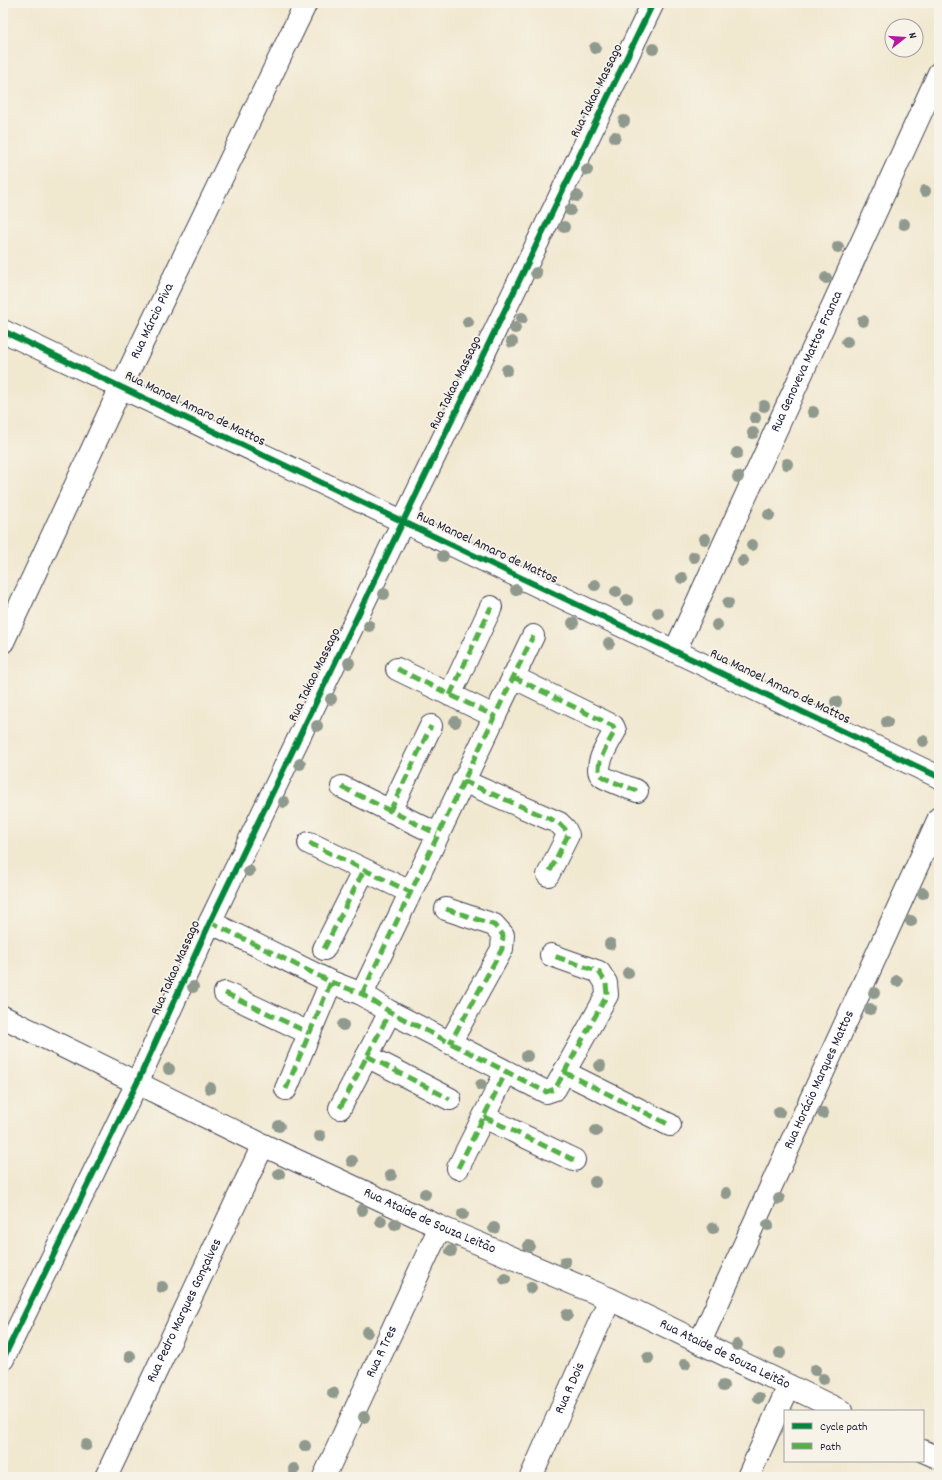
<svg xmlns="http://www.w3.org/2000/svg" width="942" height="1480" font-family="Dekko,sans-serif">
<style>
.lines{fill:none;stroke-linecap:round;stroke-linejoin:round}
.minor-casing{stroke:#414051;stroke-width:24}
.minor{stroke:#fff;stroke-width:22}
.quiet{stroke:#55b146;stroke-width:5;stroke-dasharray:10 5;stroke-linecap:butt}
.cycleway-casing{stroke:#f7f3e8;stroke-width:8}
.cycleway{stroke:#00873e;stroke-width:6}
.tree{fill:#90998d}
.labels{text-anchor:middle;dominant-baseline:central;stroke-width:3.5;stroke-linejoin:round;paint-order:stroke}
.street-label{font-size:14px;fill:#22223b;stroke:#f7f3e8}
</style>
<rect width="100%" height="100%" fill="#f7f3e8"/>
<filter id="ink" filterUnits="userSpaceOnUse"><feTurbulence type="fractalNoise" baseFrequency=".025" numOctaves="2"/><feDisplacementMap in="SourceGraphic" scale="8" xChannelSelector="R" yChannelSelector="G"/><feConvolveMatrix kernelMatrix="1 2 1 2 8 2 1 2 1" color-interpolation-filters="sRGB"/></filter>
<filter id="wash" filterUnits="userSpaceOnUse"><feTurbulence type="fractalNoise" baseFrequency=".012" numOctaves="4" result="noise"/><feDisplacementMap in="SourceGraphic" scale="16" xChannelSelector="R" yChannelSelector="G"/><feGaussianBlur stdDeviation="0.9" result="paint"/><feColorMatrix in="noise" values="0 0 0 0 0 0 0 0 0 0 0 0 0 0 0 0 0 1.4 0 .05"/><feComposite in="paint" operator="in"/></filter>
<g filter="url(#wash)">
<rect width="100%" height="100%" fill="#f1e8d0"/>
</g>
<g filter="url(#ink)">
<g class="lines">
<defs>
<g id="minor">
<path d="M3,331L939,777"/>
<path id="s1" d="M3,642L121,387L306,3"/>
<path id="s2" d="M675,651L939,73"/>
<path d="M397,669L494,716"/>
<path d="M513,677L613,726L615,731C610,740 592,768 602,776C606,780 630,788 637,791"/>
<path d="M450,695L491,607"/>
<path d="M463,781L559,823L565,829L568,835L548,875"/>
<path d="M342,787L437,834"/>
<path d="M390,811L431,726"/>
<path d="M309,843L410,892"/>
<path d="M446,909L494,925L503,935L502,949L450,1043"/>
<path d="M210,922L331,982L362,994L390,1012L546,1092L555,1089L607,995L606,983L599,972L551,955"/>
<path d="M324,949L364,870"/>
<path d="M225,993L309,1033"/>
<path d="M362,994L533,636"/>
<path id="s3" d="M3,1017L263,1145L440,1227L610,1299L841,1411"/>
<path d="M367,1056L450,1099"/>
<path d="M564,1072L670,1125"/>
<path d="M286,1089L331,982"/>
<path d="M340,1108L390,1012"/>
<path d="M484,1117L574,1160"/>
<path d="M458,1168L506,1072"/>
<path id="s4" d="M700,1342L939,818"/>
<path d="M3,1359L137,1083L210,922L653,3"/>
<path d="M923,1451L939,1458"/>
<path id="s5" d="M106,1477L263,1145"/>
<path id="s6" d="M324,1477L440,1227"/>
<path id="s7" d="M531,1477L610,1299"/>
<path d="M748,1477L789,1386"/>
</g>
</defs>
<use href="#minor" class="minor-casing"/>
<use href="#minor" class="minor"/>
<path class="quiet" d="M397,669L494,716
M513,677L613,726L615,731C610,740 592,768 602,776C606,780 630,788 637,791
M450,695L491,607
M463,781L559,823L565,829L568,835L548,875
M342,787L437,834
M390,811L431,726
M309,843L410,892
M446,909L494,925L503,935L502,949L450,1043
M210,922L331,982L362,994L390,1012L546,1092L555,1089L607,995L606,983L599,972L551,955
M324,949L364,870
M225,993L309,1033
M362,994L533,636
M367,1056L450,1099
M564,1072L670,1125
M286,1089L331,982
M340,1108L390,1012
M484,1117L574,1160
M458,1168L506,1072"/>
<defs>
<path id="cycleway" d="M3,331L939,777
M3,1359L137,1083L210,922L653,3"/>
</defs>
<use href="#cycleway" class="cycleway-casing"/>
<use href="#cycleway" class="cycleway"/>
</g>
<g class="tree">
<circle cx="595" cy="48" r="6"/>
<circle cx="653" cy="49" r="6"/>
<circle cx="624" cy="121" r="6"/>
<circle cx="615" cy="137" r="6"/>
<circle cx="587" cy="170" r="6"/>
<circle cx="925" cy="191" r="6"/>
<circle cx="577" cy="196" r="6"/>
<circle cx="570" cy="210" r="6"/>
<circle cx="904" cy="224" r="6"/>
<circle cx="564" cy="227" r="6"/>
<circle cx="838" cy="247" r="6"/>
<circle cx="536" cy="273" r="6"/>
<circle cx="826" cy="278" r="6"/>
<circle cx="522" cy="318" r="6"/>
<circle cx="863" cy="321" r="6"/>
<circle cx="468" cy="322" r="6"/>
<circle cx="515" cy="328" r="6"/>
<circle cx="512" cy="342" r="6"/>
<circle cx="847" cy="342" r="6"/>
<circle cx="507" cy="370" r="6"/>
<circle cx="764" cy="406" r="6"/>
<circle cx="813" cy="412" r="6"/>
<circle cx="755" cy="418" r="6"/>
<circle cx="753" cy="433" r="6"/>
<circle cx="737" cy="453" r="6"/>
<circle cx="787" cy="464" r="6"/>
<circle cx="738" cy="477" r="6"/>
<circle cx="769" cy="515" r="6"/>
<circle cx="705" cy="539" r="6"/>
<circle cx="752" cy="545" r="6"/>
<circle cx="443" cy="556" r="6"/>
<circle cx="694" cy="557" r="6"/>
<circle cx="743" cy="561" r="6"/>
<circle cx="682" cy="578" r="6"/>
<circle cx="595" cy="585" r="6"/>
<circle cx="516" cy="590" r="6"/>
<circle cx="616" cy="592" r="6"/>
<circle cx="384" cy="594" r="6"/>
<circle cx="627" cy="600" r="6"/>
<circle cx="728" cy="603" r="6"/>
<circle cx="658" cy="613" r="6"/>
<circle cx="573" cy="623" r="6"/>
<circle cx="717" cy="625" r="6"/>
<circle cx="369" cy="626" r="6"/>
<circle cx="609" cy="643" r="6"/>
<circle cx="349" cy="663" r="6"/>
<circle cx="331" cy="699" r="6"/>
<circle cx="836" cy="702" r="6"/>
<circle cx="455" cy="722" r="6"/>
<circle cx="887" cy="722" r="6"/>
<circle cx="317" cy="726" r="6"/>
<circle cx="923" cy="741" r="6"/>
<circle cx="300" cy="764" r="6"/>
<circle cx="284" cy="802" r="6"/>
<circle cx="249" cy="871" r="6"/>
<circle cx="923" cy="893" r="6"/>
<circle cx="911" cy="921" r="6"/>
<circle cx="610" cy="944" r="6"/>
<circle cx="628" cy="973" r="6"/>
<circle cx="897" cy="981" r="6"/>
<circle cx="193" cy="987" r="6"/>
<circle cx="874" cy="993" r="6"/>
<circle cx="870" cy="1009" r="6"/>
<circle cx="343" cy="1025" r="6"/>
<circle cx="527" cy="1056" r="6"/>
<circle cx="600" cy="1066" r="6"/>
<circle cx="169" cy="1069" r="6"/>
<circle cx="481" cy="1085" r="6"/>
<circle cx="210" cy="1088" r="6"/>
<circle cx="779" cy="1112" r="6"/>
<circle cx="823" cy="1113" r="6"/>
<circle cx="279" cy="1126" r="6"/>
<circle cx="596" cy="1131" r="6"/>
<circle cx="320" cy="1136" r="6"/>
<circle cx="352" cy="1161" r="6"/>
<circle cx="279" cy="1174" r="6"/>
<circle cx="391" cy="1175" r="6"/>
<circle cx="595" cy="1182" r="6"/>
<circle cx="726" cy="1193" r="6"/>
<circle cx="425" cy="1194" r="6"/>
<circle cx="779" cy="1199" r="6"/>
<circle cx="362" cy="1210" r="6"/>
<circle cx="463" cy="1214" r="6"/>
<circle cx="381" cy="1221" r="6"/>
<circle cx="395" cy="1224" r="6"/>
<circle cx="768" cy="1225" r="6"/>
<circle cx="494" cy="1228" r="6"/>
<circle cx="713" cy="1228" r="6"/>
<circle cx="529" cy="1246" r="6"/>
<circle cx="451" cy="1251" r="6"/>
<circle cx="565" cy="1262" r="6"/>
<circle cx="505" cy="1279" r="6"/>
<circle cx="162" cy="1287" r="6"/>
<circle cx="531" cy="1288" r="6"/>
<circle cx="567" cy="1315" r="6"/>
<circle cx="367" cy="1332" r="6"/>
<circle cx="737" cy="1345" r="6"/>
<circle cx="780" cy="1353" r="6"/>
<circle cx="130" cy="1356" r="6"/>
<circle cx="648" cy="1358" r="6"/>
<circle cx="685" cy="1364" r="6"/>
<circle cx="815" cy="1370" r="6"/>
<circle cx="823" cy="1379" r="6"/>
<circle cx="723" cy="1386" r="6"/>
<circle cx="333" cy="1393" r="6"/>
<circle cx="759" cy="1398" r="6"/>
<circle cx="364" cy="1417" r="6"/>
<circle cx="86" cy="1445" r="6"/>
<circle cx="305" cy="1446" r="6"/>
<circle cx="294" cy="1469" r="6"/>
</g>
</g>
<g class="labels">
<g class="street-label">
<text transform="translate(597 91) rotate(-64)">Rua Takao Massago</text>
<text stroke="none"><textPath href="#s1" startOffset="354">Rua Márcio Piva</textPath></text>
<text stroke="none"><textPath href="#s2" startOffset="318">Rua Genoveva Mattos Franca</textPath></text>
<text transform="translate(456 383) rotate(-64)">Rua Takao Massago</text>
<text transform="translate(195 409) rotate(26)">Rua Manoel Amaro de Mattos</text>
<text transform="translate(487 548) rotate(25)">Rua Manoel Amaro de Mattos</text>
<text transform="translate(315 675) rotate(-64)">Rua Takao Massago</text>
<text transform="translate(780 687) rotate(26)">Rua Manoel Amaro de Mattos</text>
<text transform="translate(176 968) rotate(-66)">Rua Takao Massago</text>
<text stroke="none"><textPath href="#s4" startOffset="288">Rua Horácio Marques Mattos</textPath></text>
<text stroke="none"><textPath href="#s3" startOffset="473">Rua Ataide de Souza Leitão</textPath></text>
<text stroke="none"><textPath href="#s5" startOffset="184">Rua Pedro Marques Gonçalves</textPath></text>
<text stroke="none"><textPath href="#s6" startOffset="138">Rua R Tres</textPath></text>
<text stroke="none"><textPath href="#s3" startOffset="797">Rua Ataide de Souza Leitão</textPath></text>
<text stroke="none"><textPath href="#s7" startOffset="97">Rua R Dois</textPath></text>
</g>
</g>
<rect width="942" height="1480" fill="none" stroke="#f7f3e8" stroke-width="16"/>
<rect x="784" y="1410" width="140" height="52" fill="#f7f3e8" stroke="#a29fa3"/>
<rect x="792" y="1423" width="20" height="6" fill="#00873e" stroke="#a29fa3"/>
<text x="820" y="1430" font-size="12" fill="#22223b">Cycle path</text>
<rect x="792" y="1443" width="20" height="6" fill="#55b146" stroke="#a29fa3"/>
<text x="820" y="1450" font-size="12" fill="#22223b">Path</text>
<g transform="translate(904 38) rotate(73)"><circle r="19" fill="#f7f3e8" stroke="#a29fa3"/>
<path d="M0-3L7 15L0 10L-7 15Z" fill="#b5179e"/>
<text y="-6" font-size="11" font-weight="bold" text-anchor="middle" fill="#22223b">N</text>
</g>
</svg>
